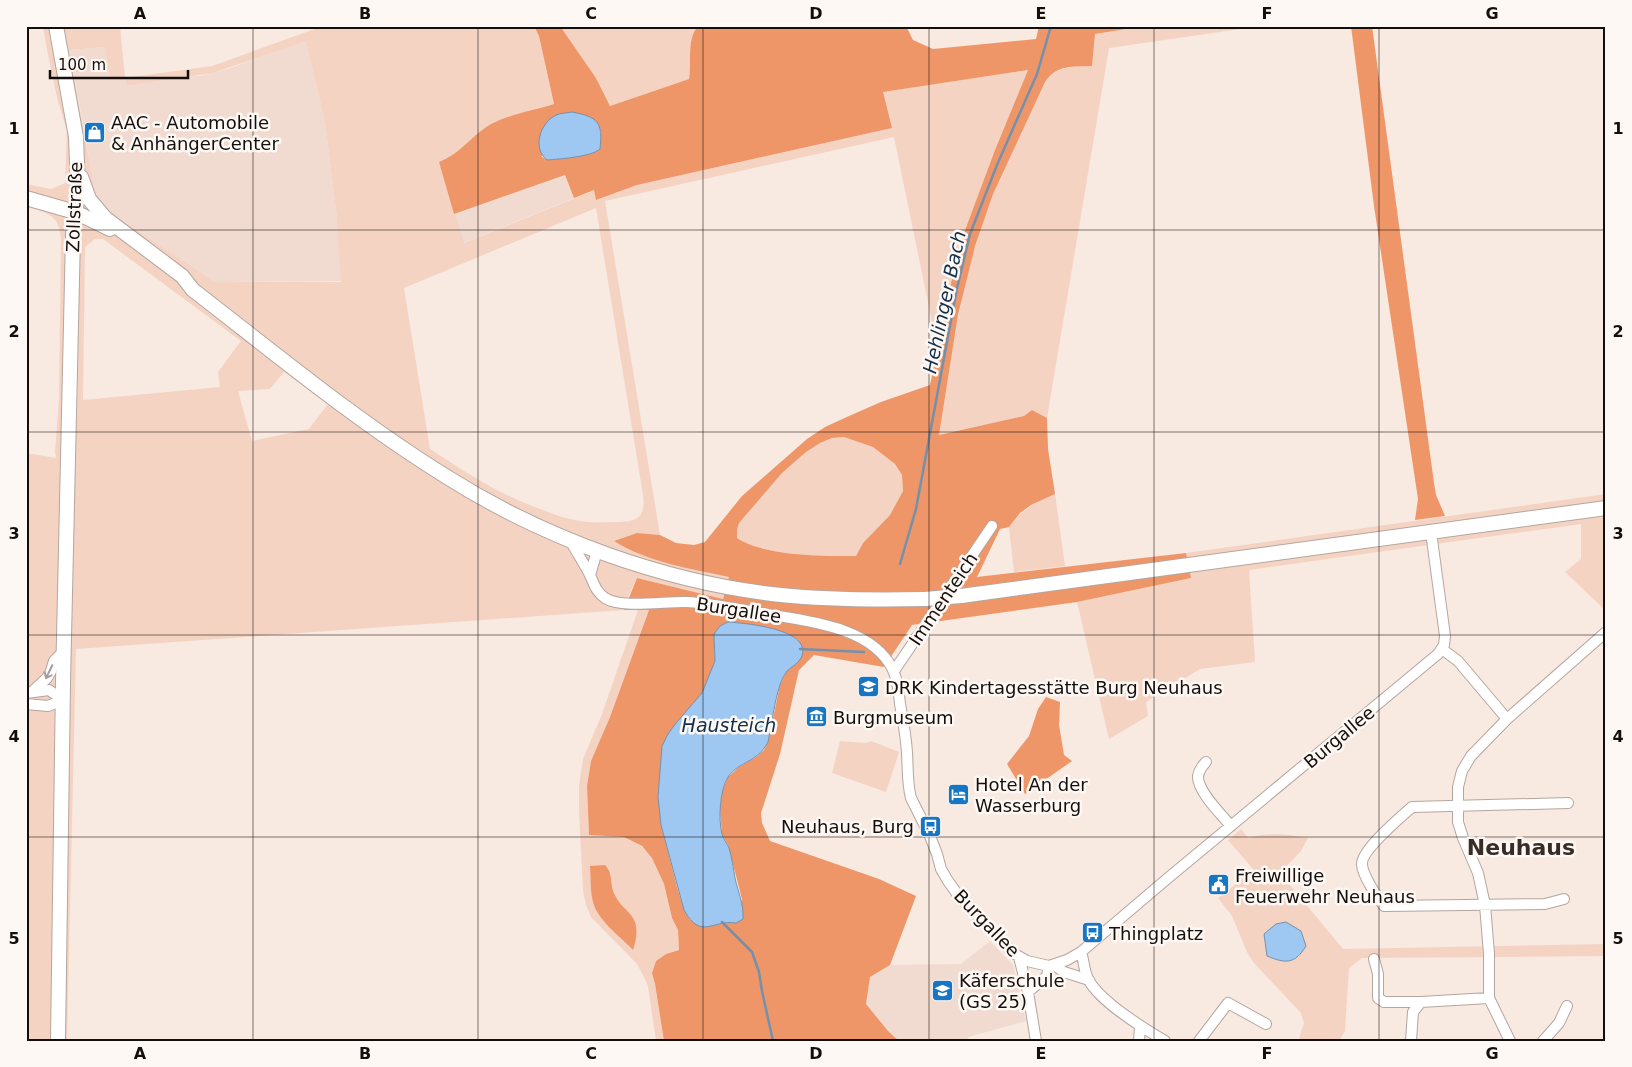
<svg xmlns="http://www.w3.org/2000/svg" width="1632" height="1067" font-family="'DejaVu Sans',sans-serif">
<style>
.built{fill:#f1dacf}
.green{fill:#f4d3c3;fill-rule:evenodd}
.forest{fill:#ee9668;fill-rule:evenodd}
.water{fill:#9ec8f1;stroke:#7590ac}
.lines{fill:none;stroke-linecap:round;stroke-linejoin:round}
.stream{stroke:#7590ac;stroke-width:2.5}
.street-casing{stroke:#b4a69f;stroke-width:12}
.secondary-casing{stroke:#b4a69f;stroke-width:16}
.street{stroke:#fff;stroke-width:10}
.secondary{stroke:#fff;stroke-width:14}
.secondary-bridge-casing{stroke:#b4a69f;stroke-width:16;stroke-linecap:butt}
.secondary-bridge{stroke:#fff;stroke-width:14}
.oneway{stroke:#a19f9e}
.grid{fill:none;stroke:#140f0c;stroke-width:1;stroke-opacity:0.55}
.labels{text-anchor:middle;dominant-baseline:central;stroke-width:5;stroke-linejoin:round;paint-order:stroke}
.poi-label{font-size:18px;fill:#140f0c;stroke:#fef8f5;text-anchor:start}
.street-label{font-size:18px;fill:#140f0c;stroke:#fef8f5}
.water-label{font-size:19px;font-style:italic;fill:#12304b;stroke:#fef8f5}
.district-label{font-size:22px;font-weight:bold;fill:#372c26;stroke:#fef8f5}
.neatline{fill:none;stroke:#140f0c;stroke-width:2}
.grid-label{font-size:16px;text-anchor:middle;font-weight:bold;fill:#140f0c}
</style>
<rect width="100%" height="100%" fill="#f8e9e1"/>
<path class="built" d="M306,40L325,122L336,210L342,281L215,282L108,211L97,195L94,186L79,101L69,50L105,47L125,78L201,76L228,69Z
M565,175L574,198L463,243L454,214Z
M990,941L1013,965L1026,1021L968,1037L969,1041H899L888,1031L866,1004L870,977L890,965L961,964Z"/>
<path class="green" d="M43,26H120L125,78L212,66L323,26H534L539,36L554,104L496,121L450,157L439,162L464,243L595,190L597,200L637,185L892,128L882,92L1028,70L995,150L958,249L951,280L938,351L894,137L605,201L660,535L637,533L614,541C643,562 695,569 729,577L723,599L637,578L628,597L624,610L76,649L67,1041H26V453L56,458L55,452L59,399L61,240C60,215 47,212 26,207V184L51,189L65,183L67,130L58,102L47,50ZM306,41L325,122L336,210L341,282H215L108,211L97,195L94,186L69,50L105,47L110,79L125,78L127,85H130L213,73ZM596,208L643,495C646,519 636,522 614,522C603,522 591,523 580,521C566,519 553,514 540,509C498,494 467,473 430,449L404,288ZM95,239H103L241,341L218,372L220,387L83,400L85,247ZM284,372L328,404L309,429L252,441L238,391L270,389Z
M560,26H698C686,40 692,63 689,79L610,106L596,78Z
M1144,26H1261L1109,48L1047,418L1032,410L1024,416L939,435C952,354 962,270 993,193C1008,155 1027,119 1045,82C1057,65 1073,67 1092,66L1095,34Z
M844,437L873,447L895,464L902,475L903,491L890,515L863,543L856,556C824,556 763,556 737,538V530L739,523L782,473L806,452L820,443L832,438Z
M1055,494L1065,566L1014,572L1009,527C1024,508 1033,504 1055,494Z
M1606,494V611L1565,572L1581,559V524L1249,570L1255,662L1200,669L1146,702L1148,716L1109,739L1077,602L1191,578L1186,553Z
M638,610H649L610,717L591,761L587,786L589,835L624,837L641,846L652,857L664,884L672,918L678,930L679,950L666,954L656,961L652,973L655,984L664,1041H656L648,986L644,977L637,964L591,917L586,905L583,891L579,811V786L583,759L602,714ZM611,871V887L616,899L635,921L633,949L598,913Z
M840,741L866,743L871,741L899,752L886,792L832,773Z
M1241,829L1248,838C1271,832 1284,834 1308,838L1301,851L1280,873L1343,949L1606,944V956L1362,958L1349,968L1345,1031L1339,1041H1305L1299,1038L1304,1023L1301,1013L1254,963L1247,952L1232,916L1218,898L1254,870L1228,840Z"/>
<path class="forest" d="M534,26H560L596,78L610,106L689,79C692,62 686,40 698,26H906L913,40L933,49L1036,39L1039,26H1144L1095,34L1092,66C1073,67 1057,64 1045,82L993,194L975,246L958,315L939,435L1024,416L1032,410L1047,418L1048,449L1055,494L1031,505L1020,513L1009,527L1000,529L977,577L1186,553L1191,578L1077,602L912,625L884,667L814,655L799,670L780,754L761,813L762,823L770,841L879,879L916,896L890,965L870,977L866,1004L888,1031L899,1041H664L655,984L652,973L656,961L666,954L679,950L678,930L672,918L664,884L652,858L642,846L624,837L589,835L587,786L591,761L610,717L649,610H624L637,578L723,599L729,577C692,569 646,562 614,541L637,533L660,535L676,543L694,545L705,542L742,496L807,439L825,427L849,416L881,402L930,385L958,249L995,150L1028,70L883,92L892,128L637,185L596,200L594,190L574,198L565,175L454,214L439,162C459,154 468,140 485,128C501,116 535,110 554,104L539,36ZM601,131L600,149C583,156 565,159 547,160L541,156ZM844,437L873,447L895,464L902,475L903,491L890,515L863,543L856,556C824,556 763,556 737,538V530L739,523L782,473L806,452L820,443L832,438ZM728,622L789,634L797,639L802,649L795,664L786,672L780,685L768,742L764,750L756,757L739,767L728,777L722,792L720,809L722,834L728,845L742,899L736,923L690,920L684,910L677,887L661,825L668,734L702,693L715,661L714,634L720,626Z
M1351,26H1372L1434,483L1436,495L1445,516L1415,520L1418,499L1374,206Z
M1046,697L1060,702L1059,725L1064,755L1072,761L1025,794L1007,764L1029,736L1038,709Z
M605,865C615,876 608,884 616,897C620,906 632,913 635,922C638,931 636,941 633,950C620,936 598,921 593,902C590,890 591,878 590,866Z"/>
<path class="water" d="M572,112C598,117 603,122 600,149C591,157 559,159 547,160C532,148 540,123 556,115C561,113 567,113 572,112Z
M728,622C744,623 815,629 801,658C798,664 791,667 787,671C784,675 781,681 780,685C774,703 772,723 768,742C757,763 739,761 728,777C720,789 718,819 722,834C723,839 727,843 729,848C732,857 733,868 735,878C738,892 744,904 743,919L736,923C713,919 701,941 684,910L661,825L658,797L662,746L668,734L676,723L702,693L715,661L714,634L720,626Z
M1286,922L1301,931L1306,946C1295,964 1286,964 1267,956L1264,934L1276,924Z"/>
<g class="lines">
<path class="stream" d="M900,564L916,509L957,288L970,234L997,165L1037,74L1051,26
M800,649L864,652
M722,922L752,952L759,972L762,991L773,1041"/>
<defs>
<path id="street" d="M570,540C576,551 583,562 589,573C594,583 595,591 605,598C622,609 666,601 687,602C714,604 740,609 766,614C808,621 873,627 893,670C898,681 899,693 900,704C903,720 906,736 907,753C908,768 907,783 911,798L930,836L937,854L941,869L948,881L958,895L1013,953L1027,961L1049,966L1067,960L1081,952L1168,878L1438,654L1444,645L1445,636L1431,532
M590,575L597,551
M1442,649L1458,661L1507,719
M894,671L992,526
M33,691L47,678L51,671L54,661L64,651
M26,693L49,690L63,700
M26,704L48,706L63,700
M1206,762C1202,766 1199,771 1198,776C1197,791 1222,815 1231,826
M1564,899L1545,904L1384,906C1377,897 1363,876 1362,865C1360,851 1401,817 1412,807L1568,803
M1081,952C1084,961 1084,971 1088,979C1100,1002 1143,1028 1165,1041
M1019,957L1028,992
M1374,959L1378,974V998L1384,1002H1421
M1054,965L1064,972L1089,980
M1036,1041L1028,992L1047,976L1049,966
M1139,1041L1140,1026
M1199,1041L1228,1003L1266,1024
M1411,1041L1413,1012L1421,1002L1489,998
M1510,1041L1489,998V954L1485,905L1478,873L1463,838L1458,822V787L1462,771L1471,756L1507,719L1606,632
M1543,1041L1559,1023L1567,1006"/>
<path id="secondary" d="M56,26L76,137L78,190L73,235L63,682L58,1041
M81,177L89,199L105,218L182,276L193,290C276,354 358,422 447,477C545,539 667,583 781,595C829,600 877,600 925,599
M26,198L75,212L110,229
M961,596L1606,508"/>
</defs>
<use href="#street" class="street-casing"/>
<use href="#secondary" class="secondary-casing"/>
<use href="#street" class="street"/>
<use href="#secondary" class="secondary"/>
<defs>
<path id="secondary-bridge" d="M925,599L961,596"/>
</defs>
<use href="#secondary-bridge" class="secondary-bridge-casing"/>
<use href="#secondary-bridge" class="secondary-bridge"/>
</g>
<defs><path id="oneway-shaft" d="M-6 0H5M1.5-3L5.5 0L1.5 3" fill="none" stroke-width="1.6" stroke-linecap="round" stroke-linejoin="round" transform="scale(1.25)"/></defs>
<use class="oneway" href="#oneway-shaft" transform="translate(49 672) rotate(116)"/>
<path class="grid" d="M253,26V1041M478,26V1041M703,26V1041M929,26V1041M1154,26V1041M1379,26V1041M26,230H1606M26,432H1606M26,635H1606M26,837H1606"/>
<defs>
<symbol id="shop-square" viewBox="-11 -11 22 22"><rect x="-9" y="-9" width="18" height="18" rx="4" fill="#1776c3" stroke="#fef8f5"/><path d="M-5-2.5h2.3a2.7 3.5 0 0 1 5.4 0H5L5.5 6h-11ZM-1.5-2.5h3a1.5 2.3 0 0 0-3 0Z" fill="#fff"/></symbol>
<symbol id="school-square" viewBox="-11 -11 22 22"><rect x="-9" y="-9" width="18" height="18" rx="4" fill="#1776c3" stroke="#fef8f5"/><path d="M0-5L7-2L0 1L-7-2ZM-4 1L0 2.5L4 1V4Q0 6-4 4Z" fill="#fff"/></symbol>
<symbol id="museum-square" viewBox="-11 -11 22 22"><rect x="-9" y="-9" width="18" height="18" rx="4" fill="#1776c3" stroke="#fef8f5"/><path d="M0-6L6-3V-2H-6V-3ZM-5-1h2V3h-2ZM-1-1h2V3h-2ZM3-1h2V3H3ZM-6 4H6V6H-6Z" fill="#fff"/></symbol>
<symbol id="hotel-square" viewBox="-11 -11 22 22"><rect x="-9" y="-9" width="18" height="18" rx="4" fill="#1776c3" stroke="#fef8f5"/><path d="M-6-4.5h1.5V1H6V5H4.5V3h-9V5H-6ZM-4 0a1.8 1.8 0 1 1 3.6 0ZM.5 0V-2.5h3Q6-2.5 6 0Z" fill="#fff"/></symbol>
<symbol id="bus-square" viewBox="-11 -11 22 22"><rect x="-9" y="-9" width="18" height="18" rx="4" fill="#1776c3" stroke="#fef8f5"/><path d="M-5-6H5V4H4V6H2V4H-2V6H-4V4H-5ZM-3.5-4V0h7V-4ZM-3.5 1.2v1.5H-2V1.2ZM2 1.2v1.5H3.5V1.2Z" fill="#fff"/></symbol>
<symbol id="civic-square" viewBox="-11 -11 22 22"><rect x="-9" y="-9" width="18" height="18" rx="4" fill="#1776c3" stroke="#fef8f5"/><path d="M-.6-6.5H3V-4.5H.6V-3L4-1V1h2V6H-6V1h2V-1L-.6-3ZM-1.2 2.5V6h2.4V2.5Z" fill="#fff"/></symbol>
</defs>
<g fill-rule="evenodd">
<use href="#shop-square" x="82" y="120" width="25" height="25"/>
<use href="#school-square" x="856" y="674" width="25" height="25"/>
<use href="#museum-square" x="804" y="704" width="25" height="25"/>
<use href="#hotel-square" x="946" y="782" width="25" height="25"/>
<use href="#bus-square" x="918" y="814" width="25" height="25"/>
<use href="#civic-square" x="1206" y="872" width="25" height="25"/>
<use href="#bus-square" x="1080" y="920" width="25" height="25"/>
<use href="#school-square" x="930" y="978" width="25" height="25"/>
</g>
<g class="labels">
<g class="poi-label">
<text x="111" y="122">AAC - Automobile<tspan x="111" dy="21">&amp; AnhängerCenter</tspan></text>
<text x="885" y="687">DRK Kindertagesstätte Burg Neuhaus</text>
<text x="833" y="717">Burgmuseum</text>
<text x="975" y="784">Hotel An der<tspan x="975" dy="21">Wasserburg</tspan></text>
<text x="914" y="826" text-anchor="end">Neuhaus, Burg</text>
<text x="1235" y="875">Freiwillige<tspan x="1235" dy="21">Feuerwehr Neuhaus</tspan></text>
<text x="1109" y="933">Thingplatz</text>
<text x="959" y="980">Käferschule<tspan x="959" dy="21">(GS 25)</tspan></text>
</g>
<g class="street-label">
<text transform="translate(74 207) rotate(-88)">Zollstraße</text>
<text transform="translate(943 599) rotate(-56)">Immenteich</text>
<text transform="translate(739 610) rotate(9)">Burgallee</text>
<text transform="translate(1339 737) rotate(-40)">Burgallee</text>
<text transform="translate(987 923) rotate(46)">Burgallee</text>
</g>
<g class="water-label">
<text transform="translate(944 302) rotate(-78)">Hehlinger Bach</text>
<text x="729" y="725">Hausteich</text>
</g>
<g class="district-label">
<text x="1521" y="847">Neuhaus</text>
</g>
</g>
<rect width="1632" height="1067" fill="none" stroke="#fef8f5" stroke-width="55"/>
<path d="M50 70v8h138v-8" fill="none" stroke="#140f0c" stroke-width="2.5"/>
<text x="58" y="70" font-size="15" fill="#140f0c" stroke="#fef8f5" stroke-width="4" paint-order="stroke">100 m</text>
<rect x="28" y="28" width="1576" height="1012" class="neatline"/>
<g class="grid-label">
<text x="140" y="19">A</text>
<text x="365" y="19">B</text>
<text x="591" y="19">C</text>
<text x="816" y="19">D</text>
<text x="1041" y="19">E</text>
<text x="1267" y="19">F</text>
<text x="1492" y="19">G</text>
<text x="14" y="134">1</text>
<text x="1618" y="134">1</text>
<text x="14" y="337">2</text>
<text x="1618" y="337">2</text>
<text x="14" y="539">3</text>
<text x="1618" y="539">3</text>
<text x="14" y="742">4</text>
<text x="1618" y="742">4</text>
<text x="14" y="944">5</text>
<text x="1618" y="944">5</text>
<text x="140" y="1059">A</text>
<text x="365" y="1059">B</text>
<text x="591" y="1059">C</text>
<text x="816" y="1059">D</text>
<text x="1041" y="1059">E</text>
<text x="1267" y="1059">F</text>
<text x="1492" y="1059">G</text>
</g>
</svg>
